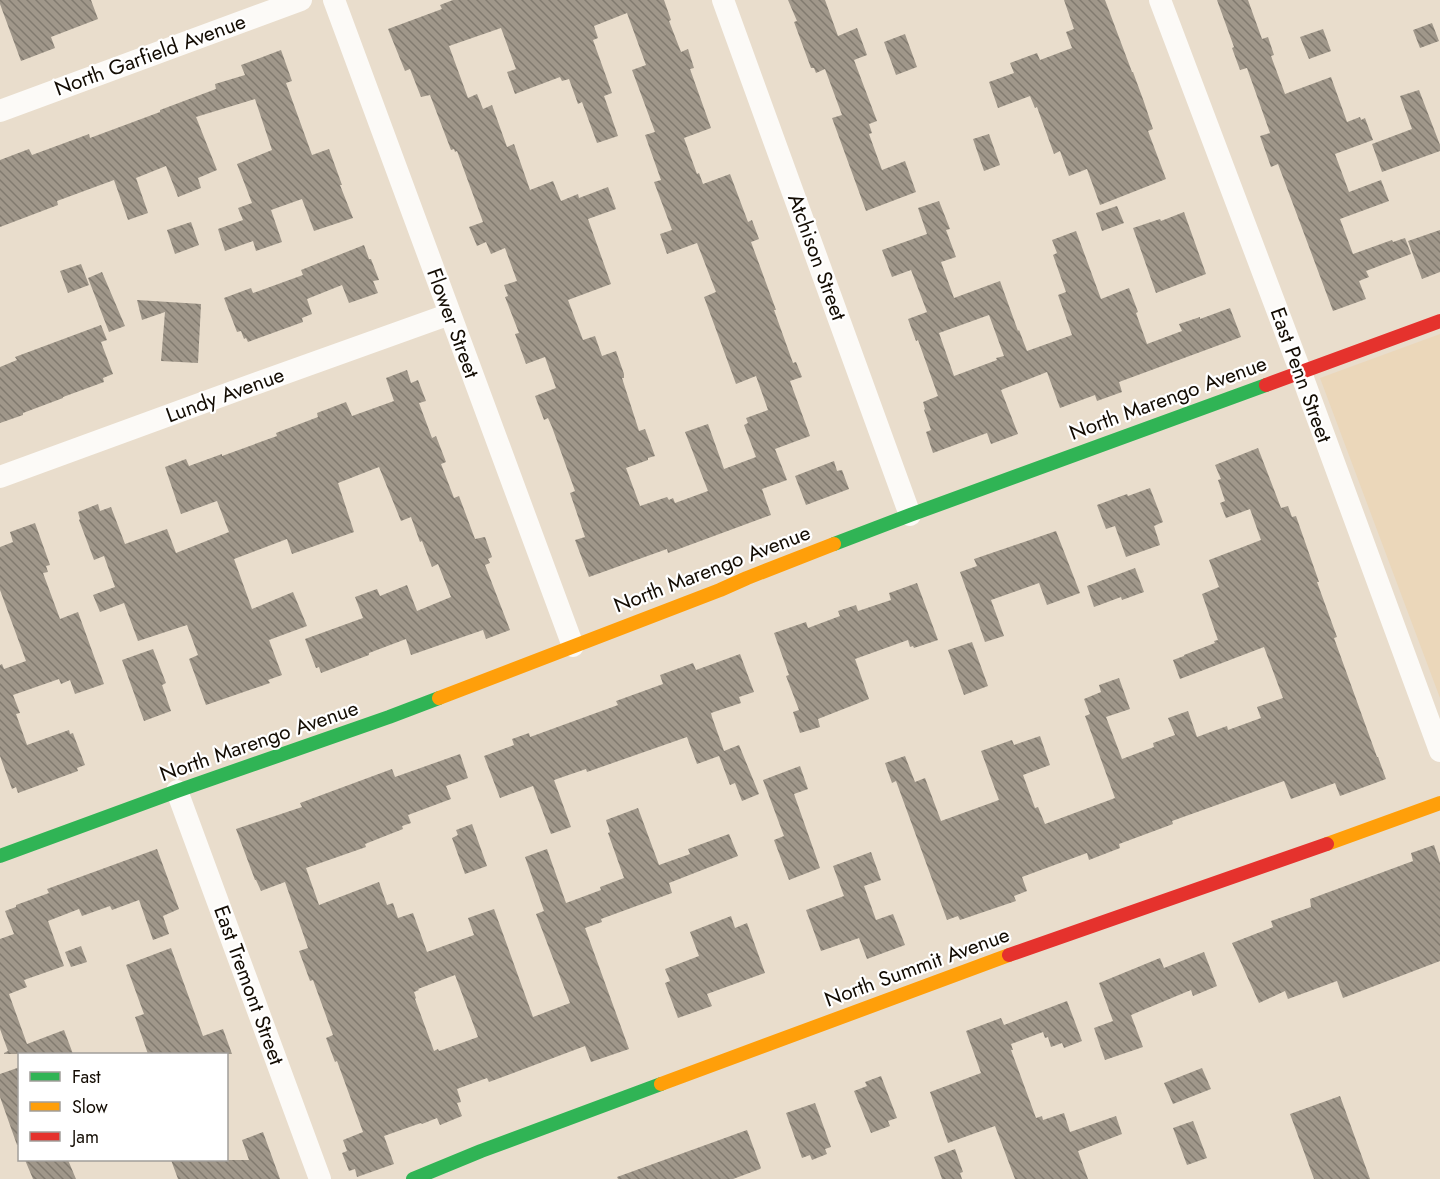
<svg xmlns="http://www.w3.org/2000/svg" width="1440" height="1179" font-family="Jost,sans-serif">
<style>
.built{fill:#ebd7ba}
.building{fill:url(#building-back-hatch);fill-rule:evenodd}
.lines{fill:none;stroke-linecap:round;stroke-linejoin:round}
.street{stroke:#fcfaf7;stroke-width:22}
.fast{stroke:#30b455;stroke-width:14}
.slow{stroke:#ff9f0a;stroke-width:14}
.jam{stroke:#e5322d;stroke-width:14}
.labels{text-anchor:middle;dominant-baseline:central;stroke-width:4.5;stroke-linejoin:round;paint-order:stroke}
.street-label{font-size:21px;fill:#130c03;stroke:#fff}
</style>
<defs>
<pattern id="building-back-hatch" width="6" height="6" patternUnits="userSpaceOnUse" patternTransform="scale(1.5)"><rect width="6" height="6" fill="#a0978a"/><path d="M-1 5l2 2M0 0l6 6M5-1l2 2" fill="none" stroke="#817a6f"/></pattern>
</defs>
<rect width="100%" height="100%" fill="#e9ddcc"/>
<path class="built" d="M1440,334V698L1320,378Z"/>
<path class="building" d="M0,0H91L98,19L51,37L55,48L21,61L0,4Z
M453,0H664L671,20L669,21L681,52L688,49L694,68L690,69L711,128L684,138L697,174L699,173L703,184L730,174L748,222L752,220L759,239L751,242L776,310H774L793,363L796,362L802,377L790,381L810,436L775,449L787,480L762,489L771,515L668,553L667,549L589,577L575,540L585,537L570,493L575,491L552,427L548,418L544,420L535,396L556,388L545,357L526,364L515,334L519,333L505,297L508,296L504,285L517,281L505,248L491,254L486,242L477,246L469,227L483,222L457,151L455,152L454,149L451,150L430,95L421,97L410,69L405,71L388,29L442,9L440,5ZM627,13L646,65L632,70L655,132L645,135L661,180L654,182L672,230L660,234L667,254L697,243L716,292L704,297L736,384L756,376L768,410L746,418L748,423L744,425L756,457L724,469L708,424L685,432L708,491L675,503L673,498L669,500L667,497L640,506L626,468L648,460V458L655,456L645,429L639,431L622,378H624V374L616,351L602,356L595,336L583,340L568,300L611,284L588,219L616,209L608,187L579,198L578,194L561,201L553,181L530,190L514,144L507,147L492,105L483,109L477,94L468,98L449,46L501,28L516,69L507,72L515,94L560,77L562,81L569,79L578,104L582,102L597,143L618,136L604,96L612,93L593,40L598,38L594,26Z
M788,0H825L838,36L857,28L867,55L854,60L877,121L869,124L872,133L869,134L882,170L905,161L916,192L866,211L832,118L842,115L825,69L816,73L814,68H811L794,22L797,21Z
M1064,0H1105L1132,72H1133L1144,102L1153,129L1148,131L1166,179L1100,205L1087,169L1069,176L1060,151L1054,154L1037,107L1035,108L1030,96L998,108L989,82L1014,73L1010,63L1037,53L1040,60L1072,48L1066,32L1074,29Z
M1217,0H1248L1262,39L1268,37L1274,55L1271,56L1285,94L1331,77L1347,122L1360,117L1361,120L1365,118L1373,140L1335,154L1349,192L1381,180L1389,201L1340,219L1353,254L1392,240L1393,242L1405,238L1411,254L1366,271L1369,277L1359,281L1366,299L1333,311L1278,164L1271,167L1260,136L1270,133L1247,68L1240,70L1232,48L1234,47Z
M1432,23L1439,41L1420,48L1413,30Z
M1323,29L1331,51L1309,59L1300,37Z
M905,34L917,67L896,75L884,42Z
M281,50L292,81L286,83L312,155L329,149L342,185H340L353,218L314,231L302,199L271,210L282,242L256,251L253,241L225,251L218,229L243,220L238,208L252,203L237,164L272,150L255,99L196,117L217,170L198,178L201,188L178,197L166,166L136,178L148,213L128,220L114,180L57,201L58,205L0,227V160L29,149L32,155L89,134L90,138L160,112V110L216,89L215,84L245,75L241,65Z
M1419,90L1440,145V151L1382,172L1372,144L1412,129L1400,96Z
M989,134L1000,165L984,171L973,139Z
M939,201L950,229L946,230L956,257L941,262L954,298L1000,281L1018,331L1019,330L1027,351L1072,335L1058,295L1066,292L1053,255L1057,253L1052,240L1076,231L1101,299L1129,288L1138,312L1136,313L1147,344L1182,331L1179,324L1200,317V319L1230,308L1241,337L1119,382L1122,392L1097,401L1095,395L1060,408L1047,372L1001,390L1018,434L991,444L987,433L933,453L926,432L931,430L924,410L925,409L923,402L938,396L918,340L916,341L908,319L927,312L911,270L892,277L882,250L927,234L918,208ZM989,315L1004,356L996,358L997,360L954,376L939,333Z
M1117,206L1124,223L1102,231L1096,213Z
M1184,212L1206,274L1156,293L1133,228L1160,219L1161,221Z
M191,222L199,245L175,254L167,230Z
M1440,230V272L1422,279L1408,241Z
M364,245L369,259H371L379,280L373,281L378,293L349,303L342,285L307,299L312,314L302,318L303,322L248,342L246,338L244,339L241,331L237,332L224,298L251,288L253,293L303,275L301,270Z
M81,264L89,285L68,293L60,271Z
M102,272L125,326L109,332L88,278Z
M137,300L201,304L198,363L161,361L165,312L142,320Z
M101,325L107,340L101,342L113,374L103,378L104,382L63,397V398L23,413V415L0,423V367L17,360L15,357Z
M407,370L411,383L418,380L426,401L419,403L432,438L436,436L446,462L441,464L454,498L459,496L475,539L485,537L492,557L488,559L490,563L485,565L510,630L486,639L483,630L411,655L406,639L369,653V655L321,673L319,667L316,668L305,639L363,618L355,597L377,589L380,596L407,585L417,611L451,597L438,564L432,567L422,541L420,542L411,517L401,521L379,467L338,483L354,532L292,554L287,539L234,559L252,609L293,592L307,626L269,640L282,675L268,680L270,683L206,705L189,659L198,655L187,625L138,641L124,603L100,612L93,595L115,587L104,556L94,560L79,520L80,519L78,512L98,504L100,511L111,507L125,544L167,529L176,553L229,532L217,501L181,514L165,467L186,459L189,466L222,454V456L277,436L276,433L318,417L317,413L346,402L352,416L394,401L386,378Z
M1258,448L1281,508L1288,506L1292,517L1296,516L1319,582H1317L1337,637L1334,638L1377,757H1378L1386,779L1340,796L1335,783L1291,799L1284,781L1172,821L1173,824L1119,844L1120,848L1089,860L1087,853L1022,877L1027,891L1014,896L1016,901L960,920L958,916L947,920L896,781L892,783L885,763L905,756L915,782L925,778L941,821L999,800L981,751L1012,740L1014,745L1040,736L1050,765L1023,775L1035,808L1038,807L1045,824L1115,798L1085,716L1090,714L1084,699L1101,692L1099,685L1119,678L1130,709L1106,717L1122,759L1154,747L1153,743L1175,735L1168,718L1188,711L1197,737L1227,726L1228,730L1261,718L1257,707L1283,698L1264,647L1180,679L1173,660L1184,656V655L1215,643L1214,641L1218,640L1202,594L1219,587L1209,560L1261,540L1250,509L1226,518L1220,503L1225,501L1218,480L1221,479L1215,465Z
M834,461L837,471L842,470L849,489L806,505L795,476Z
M1150,488L1163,522L1154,526L1160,545L1126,557L1115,526L1106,529L1097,505L1127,494L1128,496Z
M35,523L50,565L46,566L48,572L43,573L60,619L78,612L104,684L75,694L70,680L61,684L59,679L13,695L20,713L16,714L27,745L69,730L70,734L73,733L74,736L85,765L77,768L78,771L18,793L16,787L12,789L0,756V665L2,664L4,669L26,661L0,590V547L13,542L10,532Z
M1056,531L1080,593L1047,605L1039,583L991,600L1004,636L985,642L960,572L977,566L974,559Z
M1135,568L1144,592L1122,600L1121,597L1094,607L1087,586Z
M917,583L938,640L914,648L913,646L910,647L908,640L855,659L869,699L818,719L820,727L800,733L793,712L799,710L786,676L789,675L774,633L806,622L808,628L840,616L838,611L856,605L858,611L891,600L889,593Z
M972,642L988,686L964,695L948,650Z
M153,649L166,683L162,685L171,711L144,721L122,660Z
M740,654L754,692L739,697L741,703L711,713L712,717L724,751L739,745L759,794L742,801L735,783L730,785L719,756L697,764L687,737L587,772L586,769L554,780L571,827L551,834L533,786L500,798L484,756L514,745L512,739L529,733L530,737L618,705L616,701L663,684L660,675L693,663L696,670Z
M460,754L468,778L446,786L451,799L408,815L411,823L402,826L403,829L365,844L366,847L306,868L319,905L379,882L387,905L393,903L398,918L413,913L427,952L474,935L468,918L494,909L533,1017L570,1003L536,914L544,911L525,857L547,849L566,903L601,890L600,887L624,878L608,833L610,832L606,820L638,808L659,865L690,854L688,849L729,834L738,856L669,883L672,893L601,919L602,922L585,928L629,1049L591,1062L585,1046L489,1082L487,1078L457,1089L461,1102L457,1103L462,1116L440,1125L437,1118L422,1124L421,1123L384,1136L394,1164L357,1177L355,1169L349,1171L342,1153L347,1151L343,1140L363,1132L337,1061L335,1062L326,1038L333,1035L313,980L310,981L299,951L308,948L285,882L261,891L256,880H255L236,829L302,807L300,803L392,769L395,777ZM455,975L478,1037L439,1051L438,1049L434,1051L415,999L416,998L414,992L419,990L418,989Z
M800,766L808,789L794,794L820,868L789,880L774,840L784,836L763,780Z
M472,824L487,866L465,874L452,838L458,835L456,830Z
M1434,845L1440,863V961L1343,998L1337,981L1288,999L1285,991L1259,1003L1232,943L1273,927L1271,921L1311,907L1310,899L1413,861L1411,853Z
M157,849L179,909L163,916L169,934L153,940L139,900L112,910L110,906L82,916L79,909L48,921L64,966L24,980L27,987L9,994L27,1044L64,1030L73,1054H4V1053L8,1051L0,1029V939L14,934L5,911L16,907V905L49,893L47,889Z
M871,852L881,880L864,886L876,920L893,914L905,945L867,959L859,938L821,951L806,910L844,896L833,866Z
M731,916L735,928L747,923L765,973L707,994L712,1006L678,1018L665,983L670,981L665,969L699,956L690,932Z
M81,946L87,962L71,967L65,952Z
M171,948L203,1036L223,1029L232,1054H148L135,1017L144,1014L126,965Z
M1204,952L1217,986L1193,996L1191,990L1131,1015L1143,1047L1105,1060L1094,1028L1113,1021L1099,983L1160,958L1164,968Z
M1067,1001L1082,1041L1064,1048L1062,1043L1051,1047L1048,1037L1045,1038L1043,1032L1011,1044L1013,1050H1011L1036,1118L1042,1116L1043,1120L1064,1113L1070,1132L1116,1116L1122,1134L1078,1151L1088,1179H1015L995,1126L948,1143L930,1092L981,1073L966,1031L1001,1018L1004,1025Z
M20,1067V1144L17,1145L0,1097V1074Z
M1202,1068L1211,1089L1173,1104L1164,1083Z
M881,1076L897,1118L888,1121L890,1126L871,1133L854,1091L867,1086L865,1082Z
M1340,1096L1370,1179H1314L1290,1114Z
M815,1103L831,1147L825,1149L827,1154L812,1160L810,1155L802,1158L786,1113Z
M1193,1121L1207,1158L1187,1165L1173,1128Z
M747,1130L761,1168L760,1169L733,1179H618L617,1177Z
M263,1132L280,1179H178L171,1160H249L242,1140Z
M955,1149L963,1172L960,1173L962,1179H942L934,1157Z
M25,1160H68L76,1179H33Z"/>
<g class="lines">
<path class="street" d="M334,0L573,646
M723,0L910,515
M1160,0L1301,373L1440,751
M0,111L301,0
M0,477L235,391L450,314
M177,791L320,1179"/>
<path class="fast" d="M834,544L910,515L1266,385
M0,856L177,791L389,717L439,698
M413,1179L481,1151L661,1084"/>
<path class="slow" d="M439,698L720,590L747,578L834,544
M1327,844L1440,803
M661,1084L1009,955"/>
<path class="jam" d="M1266,385L1440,321
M1009,955L1327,844"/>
</g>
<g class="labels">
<g class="street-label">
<text transform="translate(150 55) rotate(-20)">North Garfield Avenue</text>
<text transform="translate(817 257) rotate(70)">Atchison Street</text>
<text transform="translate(453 323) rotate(70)">Flower Street</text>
<text transform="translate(1301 375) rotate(70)">East Penn Street</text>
<text transform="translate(225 395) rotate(-20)">Lundy Avenue</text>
<text transform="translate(1168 398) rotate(-20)">North Marengo Avenue</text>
<text transform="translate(712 569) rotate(-21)">North Marengo Avenue</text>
<text transform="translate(259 741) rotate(-19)">North Marengo Avenue</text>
<text transform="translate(917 967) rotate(-20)">North Summit Avenue</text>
<text transform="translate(249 985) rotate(70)">East Tremont Street</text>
</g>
</g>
<rect x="18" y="1053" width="210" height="108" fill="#ffffff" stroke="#a19e9a" stroke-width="1.5"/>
<rect x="30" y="1072" width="30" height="9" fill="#30b455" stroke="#a19e9a" stroke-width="1.5"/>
<text x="72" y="1083" font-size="18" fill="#130c03">Fast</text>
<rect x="30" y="1102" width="30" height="9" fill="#ff9f0a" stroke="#a19e9a" stroke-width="1.5"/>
<text x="72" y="1113" font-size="18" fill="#130c03">Slow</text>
<rect x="30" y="1132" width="30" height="9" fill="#e5322d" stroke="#a19e9a" stroke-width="1.5"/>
<text x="72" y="1143" font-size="18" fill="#130c03">Jam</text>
</svg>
